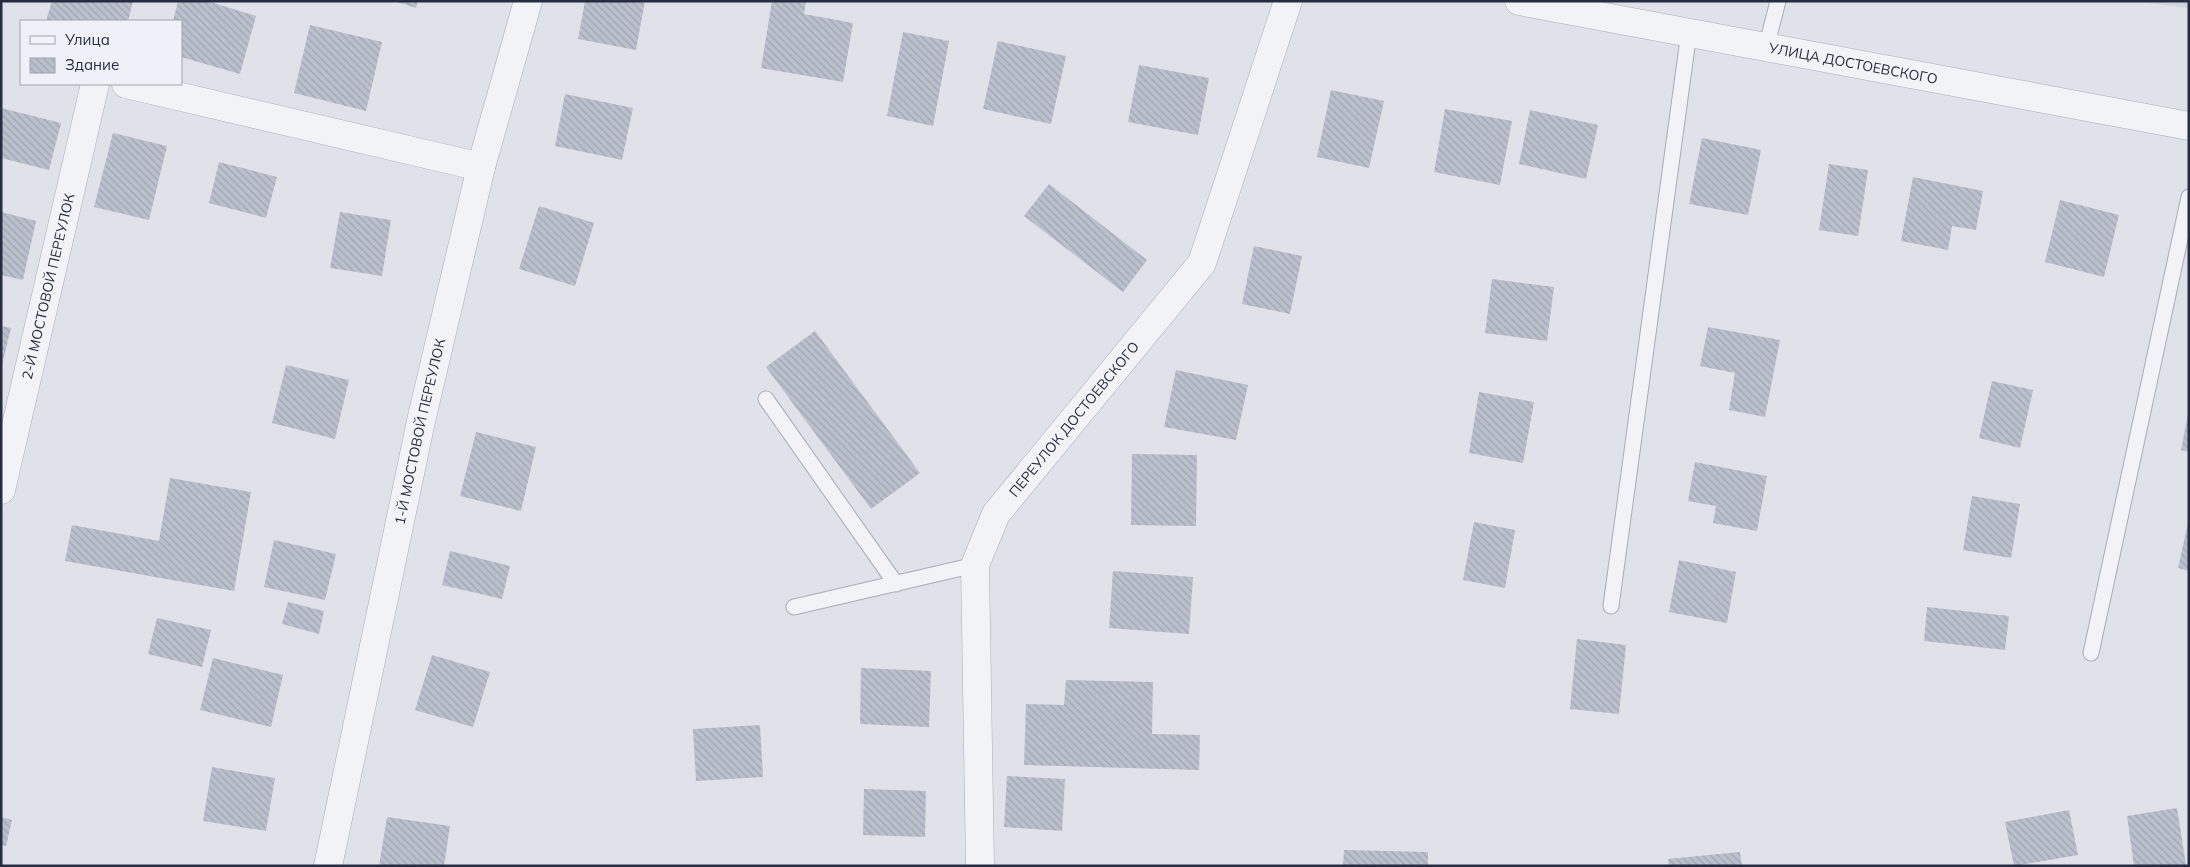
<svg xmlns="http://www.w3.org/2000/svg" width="2190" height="867" font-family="Mulish,sans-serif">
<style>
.built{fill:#d0d4df}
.building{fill:url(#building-back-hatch)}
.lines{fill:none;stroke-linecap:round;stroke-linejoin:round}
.service-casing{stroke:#a8acb7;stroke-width:17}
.minor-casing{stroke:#a8acb7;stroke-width:29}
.tertiary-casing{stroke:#a8acb7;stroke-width:29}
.service{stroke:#f2f3f7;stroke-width:15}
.minor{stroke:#f2f3f7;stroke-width:28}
.tertiary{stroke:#f2f3f7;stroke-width:28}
.labels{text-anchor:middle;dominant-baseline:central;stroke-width:4;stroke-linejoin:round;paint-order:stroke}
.street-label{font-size:14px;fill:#262d42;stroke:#eef1f7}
</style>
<defs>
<pattern id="building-back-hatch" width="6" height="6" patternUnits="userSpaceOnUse" patternTransform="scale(1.25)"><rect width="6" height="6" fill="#bbc0cd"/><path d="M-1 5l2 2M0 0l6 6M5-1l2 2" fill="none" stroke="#a1a5b1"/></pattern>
</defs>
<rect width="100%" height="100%" fill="#dfe2e9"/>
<path class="built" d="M2131,1H2189V8Z"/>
<path class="building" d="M52,1H133L128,21H46Z
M178,1H207L256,16L240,74L181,57V21H173Z
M394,1H418L416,8Z
M585,1H645L636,50L578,39Z
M772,1H806L804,14L853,23L843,82L761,68Z
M310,25L382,42L366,111L294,93Z
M903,32L949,41L933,126L887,116Z
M998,41L1066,56L1051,124L983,109Z
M1139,65L1209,78L1198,135L1128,122Z
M1331,90L1384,101L1369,168L1317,157Z
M565,94L633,108L622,160L555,146Z
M1,108L61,123L49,170L1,158Z
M1445,109L1512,121L1500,185L1434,172Z
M1530,110L1598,125L1586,179L1519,164Z
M113,133L167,146L149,220L94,207Z
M1702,138L1761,150L1748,215L1689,204Z
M219,162L277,177L266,218L209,203Z
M1829,164L1868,170L1858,236L1819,230Z
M1913,177L1983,191L1976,230L1952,226L1948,250L1901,241Z
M1049,184L1147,260L1123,292L1024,216Z
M2060,200L2119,215L2104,277L2045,262Z
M539,206L594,223L575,286L519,269Z
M1,212L36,221L23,280L1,275Z
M340,212L391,220L382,276L330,268Z
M1254,246L1302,256L1290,314L1242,304Z
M1492,279L1554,287L1547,341L1485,333Z
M1,326L11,328L2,365L1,364Z
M1708,327L1780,340L1765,417L1729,410L1735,373L1700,366Z
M815,331L920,473L871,509L766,367Z
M286,365L349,380L335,439L272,423Z
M1176,370L1248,385L1236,440L1164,427Z
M1992,381L2033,390L2020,448L1979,438Z
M1479,392L1534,402L1523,463L1469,453Z
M2188,414H2189V452L2181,450Z
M476,432L536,447L521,511L460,496Z
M1132,454L1197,455L1196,526L1131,525Z
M1695,462L1767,476L1757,531L1713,523L1716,506L1688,501Z
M170,478L251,492L234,591L65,561L72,525L159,541Z
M1972,496L2020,504L2011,558L1963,550Z
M1474,522L1515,530L1505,588L1463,580Z
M2188,523H2189V571L2178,568Z
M274,540L336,554L325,600L264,587Z
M450,551L510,566L502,599L442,585Z
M1679,560L1736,572L1727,623L1669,612Z
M1113,571L1193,577L1189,634L1109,628Z
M288,602L324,611L319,634L282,624Z
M1927,607L2009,616L2005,650L1924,641Z
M157,618L211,630L202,667L148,654Z
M1577,639L1626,645L1619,714L1570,709Z
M432,655L490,672L473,727L415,710Z
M213,658L283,675L271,727L200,710Z
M861,668L931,671L929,727L860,724Z
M1066,680L1153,682L1152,734L1200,735L1199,770L1024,765L1026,704L1064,705Z
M760,725L763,777L696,781L693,729Z
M212,767L275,778L266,831L203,821Z
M1007,776L1065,779L1062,831L1004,827Z
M864,789L926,791L925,837L863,835Z
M2177,808L2186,865L2134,866L2127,816Z
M2069,810L2078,855L2014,866L2005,822Z
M1,817L12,820L6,846L1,845Z
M387,817L450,826L444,866H379Z
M1344,850L1428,852V866H1343Z
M1740,852L1742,866H1669L1668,859Z"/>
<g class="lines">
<defs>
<path id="service" d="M1766,48L1778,1
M766,399L896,584
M1611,606L1689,32
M794,607L975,565
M2091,653L2189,197"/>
<g id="minor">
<path id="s1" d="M1519,1L2189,126"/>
<path d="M126,84L481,167"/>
<path id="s2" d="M1,490L95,84"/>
<path id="s3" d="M980,866L975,565L996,514L1202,263L1288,1"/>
</g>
<g id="tertiary">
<path id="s4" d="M328,866L421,421L481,167L528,1"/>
</g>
</defs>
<use href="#service" class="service-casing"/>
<use href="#minor" class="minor-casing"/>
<use href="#tertiary" class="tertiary-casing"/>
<use href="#service" class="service"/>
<use href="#minor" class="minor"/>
<use href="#tertiary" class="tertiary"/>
</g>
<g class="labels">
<g class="street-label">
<text stroke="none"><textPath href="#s1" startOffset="340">УЛИЦА ДОСТОЕВСКОГО</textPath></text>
<text stroke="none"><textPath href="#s2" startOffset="209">2-Й МОСТОВОЙ ПЕРЕУЛОК</textPath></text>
<text stroke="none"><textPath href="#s3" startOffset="479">ПЕРЕУЛОК ДОСТОЕВСКОГО</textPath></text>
<text stroke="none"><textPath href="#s4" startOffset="444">1-Й МОСТОВОЙ ПЕРЕУЛОК</textPath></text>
</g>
</g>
<rect width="2190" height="867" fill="none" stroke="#262d42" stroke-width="5"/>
<rect x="20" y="20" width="162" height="65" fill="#eef1f7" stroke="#9ea3af"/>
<rect x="30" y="36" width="25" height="8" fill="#f2f3f7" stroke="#9ea3af"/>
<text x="65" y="45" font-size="15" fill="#262d42">Улица</text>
<rect x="30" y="58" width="25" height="15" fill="url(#building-back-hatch)" stroke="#9ea3af"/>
<text x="65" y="70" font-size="15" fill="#262d42">Здание</text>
</svg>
